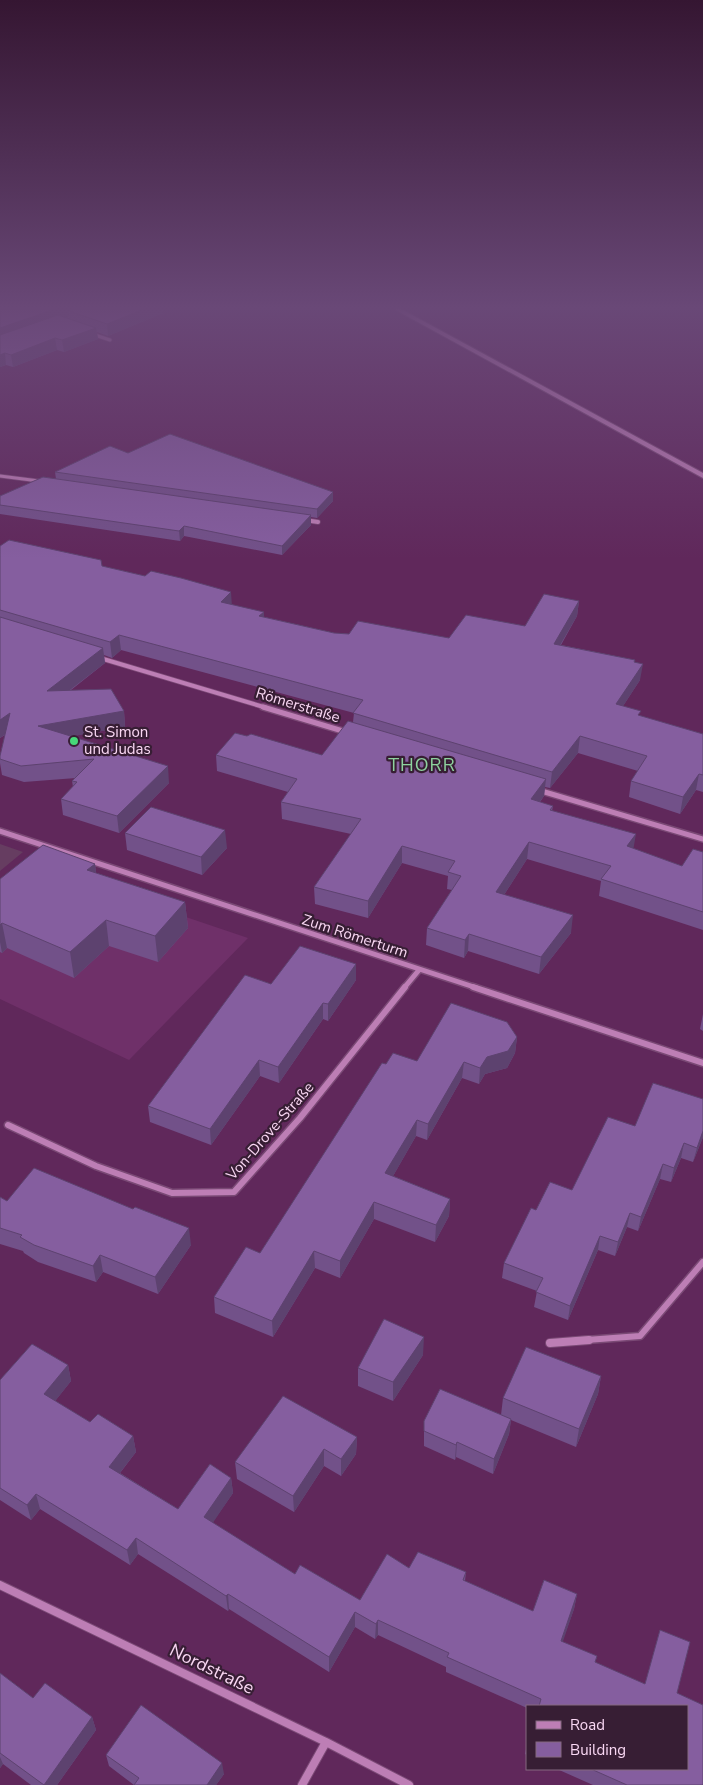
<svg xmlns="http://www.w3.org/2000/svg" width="703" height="1785" font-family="'Nunito Sans',sans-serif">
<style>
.built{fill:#6f3069}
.green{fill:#663d61}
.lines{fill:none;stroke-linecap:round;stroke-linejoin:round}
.minor-far4-casing{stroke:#7a4975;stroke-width:4.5}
.minor-far3-casing{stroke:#7a4975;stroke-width:5.5}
.minor-far2-casing{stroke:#7a4975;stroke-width:8}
.minor-far1-casing{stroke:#7a4975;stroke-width:9}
.minor-casing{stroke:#7a4975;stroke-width:10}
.secondary-casing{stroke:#7a4975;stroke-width:2}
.minor-far4{stroke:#bd7eb5;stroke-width:3}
.minor-far3{stroke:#bd7eb5;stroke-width:4}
.minor-far2{stroke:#bd7eb5;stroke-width:5}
.minor-far1{stroke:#bd7eb5;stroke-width:6}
.minor{stroke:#bd7eb5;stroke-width:8}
.secondary{fill:#bd7eb5;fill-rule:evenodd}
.wall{fill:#725189}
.shaded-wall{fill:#5d426f}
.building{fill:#855e9f;stroke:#5d426f}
.poi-dot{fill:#47d779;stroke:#371e34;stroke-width:2}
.labels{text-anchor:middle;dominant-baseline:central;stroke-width:4.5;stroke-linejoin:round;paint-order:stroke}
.street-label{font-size:15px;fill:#f9d7f3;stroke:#371e34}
.poi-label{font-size:15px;fill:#f9d7f3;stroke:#371e34;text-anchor:start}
.quarter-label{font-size:18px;letter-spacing:1px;fill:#8ed29e;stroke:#371e34}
.near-street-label{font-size:18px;fill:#f9d7f3;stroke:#371e34}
</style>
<rect width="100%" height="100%" fill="#60285b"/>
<path class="built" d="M106,890L248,938L129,1060L0,999V895Z"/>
<path class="green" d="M0,844L23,852L0,871Z"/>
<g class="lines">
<defs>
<path id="minor-far4" d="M92,334L110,340
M0,476L39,481"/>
<path id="minor-far3" d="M305,520L318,522
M100,658L267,708"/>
<path id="minor-far2" d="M263,707L346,732
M538,790L703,839
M0,831L477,988
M404,988L419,970"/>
<path id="minor-far1" d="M473,987L703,1063
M8,1125L96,1166L172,1193L234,1192L300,1118L405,987
M573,1341L640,1336L703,1262"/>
<path id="minor" d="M550,1343L589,1340
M0,1585L326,1742L409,1785
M302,1785L326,1742"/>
<path id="secondary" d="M394,309H401L703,473V478Z"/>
</defs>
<use href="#minor-far4" class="minor-far4-casing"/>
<use href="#minor-far3" class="minor-far3-casing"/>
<use href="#minor-far2" class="minor-far2-casing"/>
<use href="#minor-far1" class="minor-far1-casing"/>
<use href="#minor" class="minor-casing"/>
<use href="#secondary" class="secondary-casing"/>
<use href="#minor-far4" class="minor-far4"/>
<use href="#minor-far3" class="minor-far3"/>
<use href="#minor-far2" class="minor-far2"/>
<use href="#minor-far1" class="minor-far1"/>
<use href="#minor" class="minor"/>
<use href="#secondary" class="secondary"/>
</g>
<path class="wall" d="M0,309H163V313L108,336L97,332L98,339L64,352L57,350L13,367L6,365L0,367Z
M128,453L333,501L317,518L311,517V525L282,555L184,536L180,541L0,514V496L56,479L55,472Z
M0,546L102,566L145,576L231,592V604L264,617L334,633L349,634L449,638L525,626L579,601L577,616L561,645L635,660V662L640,680L623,706L640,716L703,734V792L696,790L680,814L629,797L631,781L638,771L578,753L550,788L545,787L544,796L540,802L553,806L552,811L633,849L682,866L703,852V930L599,896L601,881L527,859L504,895L571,933L539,974L468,951L464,958L426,945L427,928L452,890L447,889L448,876L402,863L368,918L315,904L314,887L351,834L282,819L281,802L288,792L217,771L216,755H322L353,722L354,713L121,650L112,658L104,655L105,663L71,690L124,711L125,727L72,736L169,783L119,833L63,815L61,799L73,787L72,781L76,778L24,782L2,775L0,763V756L5,735L0,738Z
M125,833L227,848L202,875L127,850Z
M95,864L96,873L185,902L188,928L158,962L109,946L74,978L7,948L2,953L0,952V879Z
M356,964V980L328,1021L323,1019L279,1083L260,1076L211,1145L150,1122L148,1106L271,984Z
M703,1014V1031L700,1029Z
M517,1037L515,1053L507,1068L485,1074L479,1084L462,1078L427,1140L416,1136L393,1176L450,1199L449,1216L435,1242L374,1219L340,1278L315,1268L273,1337L215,1313L214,1297L260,1253L386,1064L417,1061Z
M635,1126L703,1137L693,1162L681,1158L671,1182L660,1179L638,1231L627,1227L615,1256L598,1250L568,1320L534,1307L537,1291L502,1278L504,1263L536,1210L572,1190Z
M0,1197L7,1201L191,1245L158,1294L103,1272L96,1282L38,1262L24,1253L23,1251L0,1244Z
M32,1344L68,1365L71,1381L55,1401L90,1422L98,1414L133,1436L136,1452L120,1473L178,1509L210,1464L231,1478L233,1493L212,1523L295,1574L300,1565L360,1600L387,1554L409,1568L418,1552L466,1572L465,1581L533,1611L544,1580L577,1594L574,1609L562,1642L597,1656L595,1663L645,1684L660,1630L690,1642L677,1693L703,1705V1785H593L557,1769H687V1706H527V1708L446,1672V1667L378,1635L375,1639L355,1627L329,1672L229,1609L228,1611L138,1554L130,1565L40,1509L31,1520L0,1500V1380Z
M423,1355L393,1401L358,1386V1368Z
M601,1376L598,1394L576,1447L511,1420L509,1434L493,1474L456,1457L455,1460L424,1446V1421L501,1415L503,1398Z
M357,1437L356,1454L341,1476L324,1466L294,1512L237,1479L235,1462Z
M0,1673L33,1698L92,1717L96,1730L57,1785H31L3,1764L0,1768Z
M527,1744V1755L525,1754Z
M106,1755L224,1774L216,1785H134L109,1766Z"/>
<path class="shaded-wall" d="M55,309H88L69,311V316L0,340V328Z
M144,309H163V313L108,336L107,324Z
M96,328L98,339L64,352L62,340Z
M55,338L57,350L13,367L11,355Z
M5,353L6,365L0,367V355Z
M333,492V501L317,518V509Z
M311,515V525L282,555V546Z
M184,526V536L180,541L179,531Z
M231,592L232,607L221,602Z
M579,601L577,616L552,659L554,644Z
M264,612V627L259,616Z
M119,635L121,650L112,658L110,642Z
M103,648L105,663L49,706L47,691Z
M643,664L640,680L614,720L616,704Z
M124,711L125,727L40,742L38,726Z
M10,713L13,729L0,738V720Z
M580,736L578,753L550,788L552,772Z
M168,766L169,783L119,833L117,816Z
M699,774L696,790L680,814L683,797Z
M546,779L544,796L529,816L531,799Z
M225,830L227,848L202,875L201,857Z
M636,834L633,851L627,846Z
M529,842L527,859L495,909L496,892Z
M402,846V863L368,918V901Z
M95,864L98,889L87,870Z
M185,902L188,928L158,962L155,936Z
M573,915L571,933L539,974L541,957Z
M106,920L109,946L74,978L70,952Z
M2,923L7,948L2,953L0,942V925Z
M469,934L468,951L464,958L465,940Z
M356,964V980L328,1021V1004Z
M323,1003V1019L279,1083L278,1067Z
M517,1037L515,1053L507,1068L485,1074L479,1084L480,1068L487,1057Z
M259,1060L260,1076L211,1145L210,1129Z
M464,1062L462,1078L427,1140L428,1124Z
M417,1120L416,1136L385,1190V1173Z
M703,1131V1137L693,1162L697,1148Z
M684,1143L681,1158L671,1182L674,1168Z
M663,1164L660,1179L638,1231L641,1217Z
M450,1199L449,1216L435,1242L436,1225Z
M374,1202V1219L340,1278V1261Z
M630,1213L627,1227L615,1256L618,1242Z
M189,1228L191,1245L158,1294L155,1277Z
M600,1236L598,1250L568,1320L570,1306Z
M314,1251L315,1268L273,1337L272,1321Z
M100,1255L103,1272L96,1282L93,1266Z
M424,1337L423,1355L393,1401V1382Z
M68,1365L71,1381L48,1410L44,1394Z
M601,1376L598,1394L576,1447L579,1429Z
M511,1419L509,1434L493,1474L494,1459Z
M133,1436L136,1452L112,1483L109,1467Z
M357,1437L356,1454L341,1476V1459Z
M457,1442L456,1457L455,1460L456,1445Z
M324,1449V1466L294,1512L293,1496Z
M231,1478L233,1493L206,1533L204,1517Z
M36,1494L40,1509L31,1520L27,1505Z
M136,1538L138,1554L130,1565L127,1550Z
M228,1594L229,1609L228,1611L226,1596Z
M577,1594L574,1609L558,1656L561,1641Z
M355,1612V1627L329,1672V1657Z
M378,1620V1635L375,1639L376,1624Z
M92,1717L96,1730L57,1785H44Z
M0,1757L3,1764L0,1768Z
M222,1763L224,1774L216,1785H207Z"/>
<path class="building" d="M0,309H55L0,328Z
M75,309H144L107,324L69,311Z
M58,315L96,328L62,340L55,338L11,355L5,353L0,355V335Z
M170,434L333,492L317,509L55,472L110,446L128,453Z
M43,477L311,515L282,546L184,526L179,531L0,505V496Z
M9,540L101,560L102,566L145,576L151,571L181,578L231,592L221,602L264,612L259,616L334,633L349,634L358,621L449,638L466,615L525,626L544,594L579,601L554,644L635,660L634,662L643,664L616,704L641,711L638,715L703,734V775L699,774L683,797L631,781L647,756L580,736L552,772L353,713L363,700L119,635L110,642L0,610V546Z
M0,617L103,648L47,691L111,689L124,711L38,726L168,766L117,816L61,799L77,782L72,781L94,759L21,766L0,759V756L10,713L0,720Z
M348,721L546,779L531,799L553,806L550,810L636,834L627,846L682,866L693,849L703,852V912L601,879L611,866L529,842L496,892L573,915L541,957L469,934L465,940L427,928L461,876L448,872L455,861L402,846L368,901L314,887L361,819L281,802L297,779L216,755L235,733L247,736L251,734L322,755Z
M151,807L225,830L201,857L125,833Z
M43,845L95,864L87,870L185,902L155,936L106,920L70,952L2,923L0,925V879Z
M300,946L356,964L328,1004L323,1003L278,1067L259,1060L210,1129L148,1106L245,975L271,984Z
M451,1003L507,1022L517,1037L508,1051L487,1057L480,1068L464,1062L428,1124L417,1120L385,1173L450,1199L436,1225L374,1202L340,1261L314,1251L272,1321L214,1297L246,1247L260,1253L382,1063L386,1064L393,1053L417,1061Z
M653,1083L703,1099V1131L697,1148L684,1143L674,1168L663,1164L641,1217L630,1213L618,1242L600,1236L570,1306L536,1292L543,1278L504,1263L531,1208L536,1210L550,1182L572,1190L608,1117L635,1126Z
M34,1168L133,1209L135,1207L189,1228L155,1277L100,1255L93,1266L34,1245L20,1237L22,1235L0,1228V1197L7,1201Z
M384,1319L424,1337L393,1382L358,1368Z
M32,1344L68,1365L44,1394L90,1422L98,1414L133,1436L109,1467L178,1509L210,1464L231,1478L204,1517L295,1574L300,1565L360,1600L387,1554L409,1568L418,1552L466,1572L463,1580L533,1611L544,1580L577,1594L561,1641L597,1656L595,1662L645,1684L660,1630L690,1642L677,1693L703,1705V1785H627L591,1769H687V1706H539L541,1699L447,1657L449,1653L378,1620L376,1624L355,1612L329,1657L228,1594L226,1596L136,1538L127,1550L36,1494L27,1505L0,1488V1380Z
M526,1347L601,1376L579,1429L503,1398Z
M440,1389L511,1419L494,1459L457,1442L456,1445L424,1431V1421Z
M283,1396L357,1437L341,1459L324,1449L293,1496L235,1462Z
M0,1673L33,1698L45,1683L92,1717L44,1785L0,1753Z
M141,1705L222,1763L207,1785H134L139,1778L106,1755Z"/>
<linearGradient id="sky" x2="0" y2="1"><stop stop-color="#351632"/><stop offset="0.55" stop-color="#694877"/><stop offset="1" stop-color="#694877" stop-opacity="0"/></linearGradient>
<rect width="703" height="559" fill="url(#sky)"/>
<circle class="poi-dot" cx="74" cy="741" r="5"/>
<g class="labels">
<g class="street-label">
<text transform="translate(298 705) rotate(17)">Römerstraße</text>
<text transform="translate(355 936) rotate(18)">Zum Römerturm</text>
<text transform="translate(270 1131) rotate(-49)">Von-Drove-Straße</text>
</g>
<g class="poi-label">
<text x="84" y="732">St. Simon<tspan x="84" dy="17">und Judas</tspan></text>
</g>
<g class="quarter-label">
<text x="422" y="765">THORR</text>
</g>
<g class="near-street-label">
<text transform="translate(212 1669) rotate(26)">Nordstraße</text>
</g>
</g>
<rect x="526" y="1705" width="162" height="65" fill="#371e34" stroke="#856880"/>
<rect x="536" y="1721" width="25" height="8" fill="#bd7eb5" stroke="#856880"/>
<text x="570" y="1730" font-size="15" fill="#f9d7f3">Road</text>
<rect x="536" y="1742" width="25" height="15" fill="#855e9f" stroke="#856880"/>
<text x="570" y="1755" font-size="15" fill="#f9d7f3">Building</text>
</svg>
